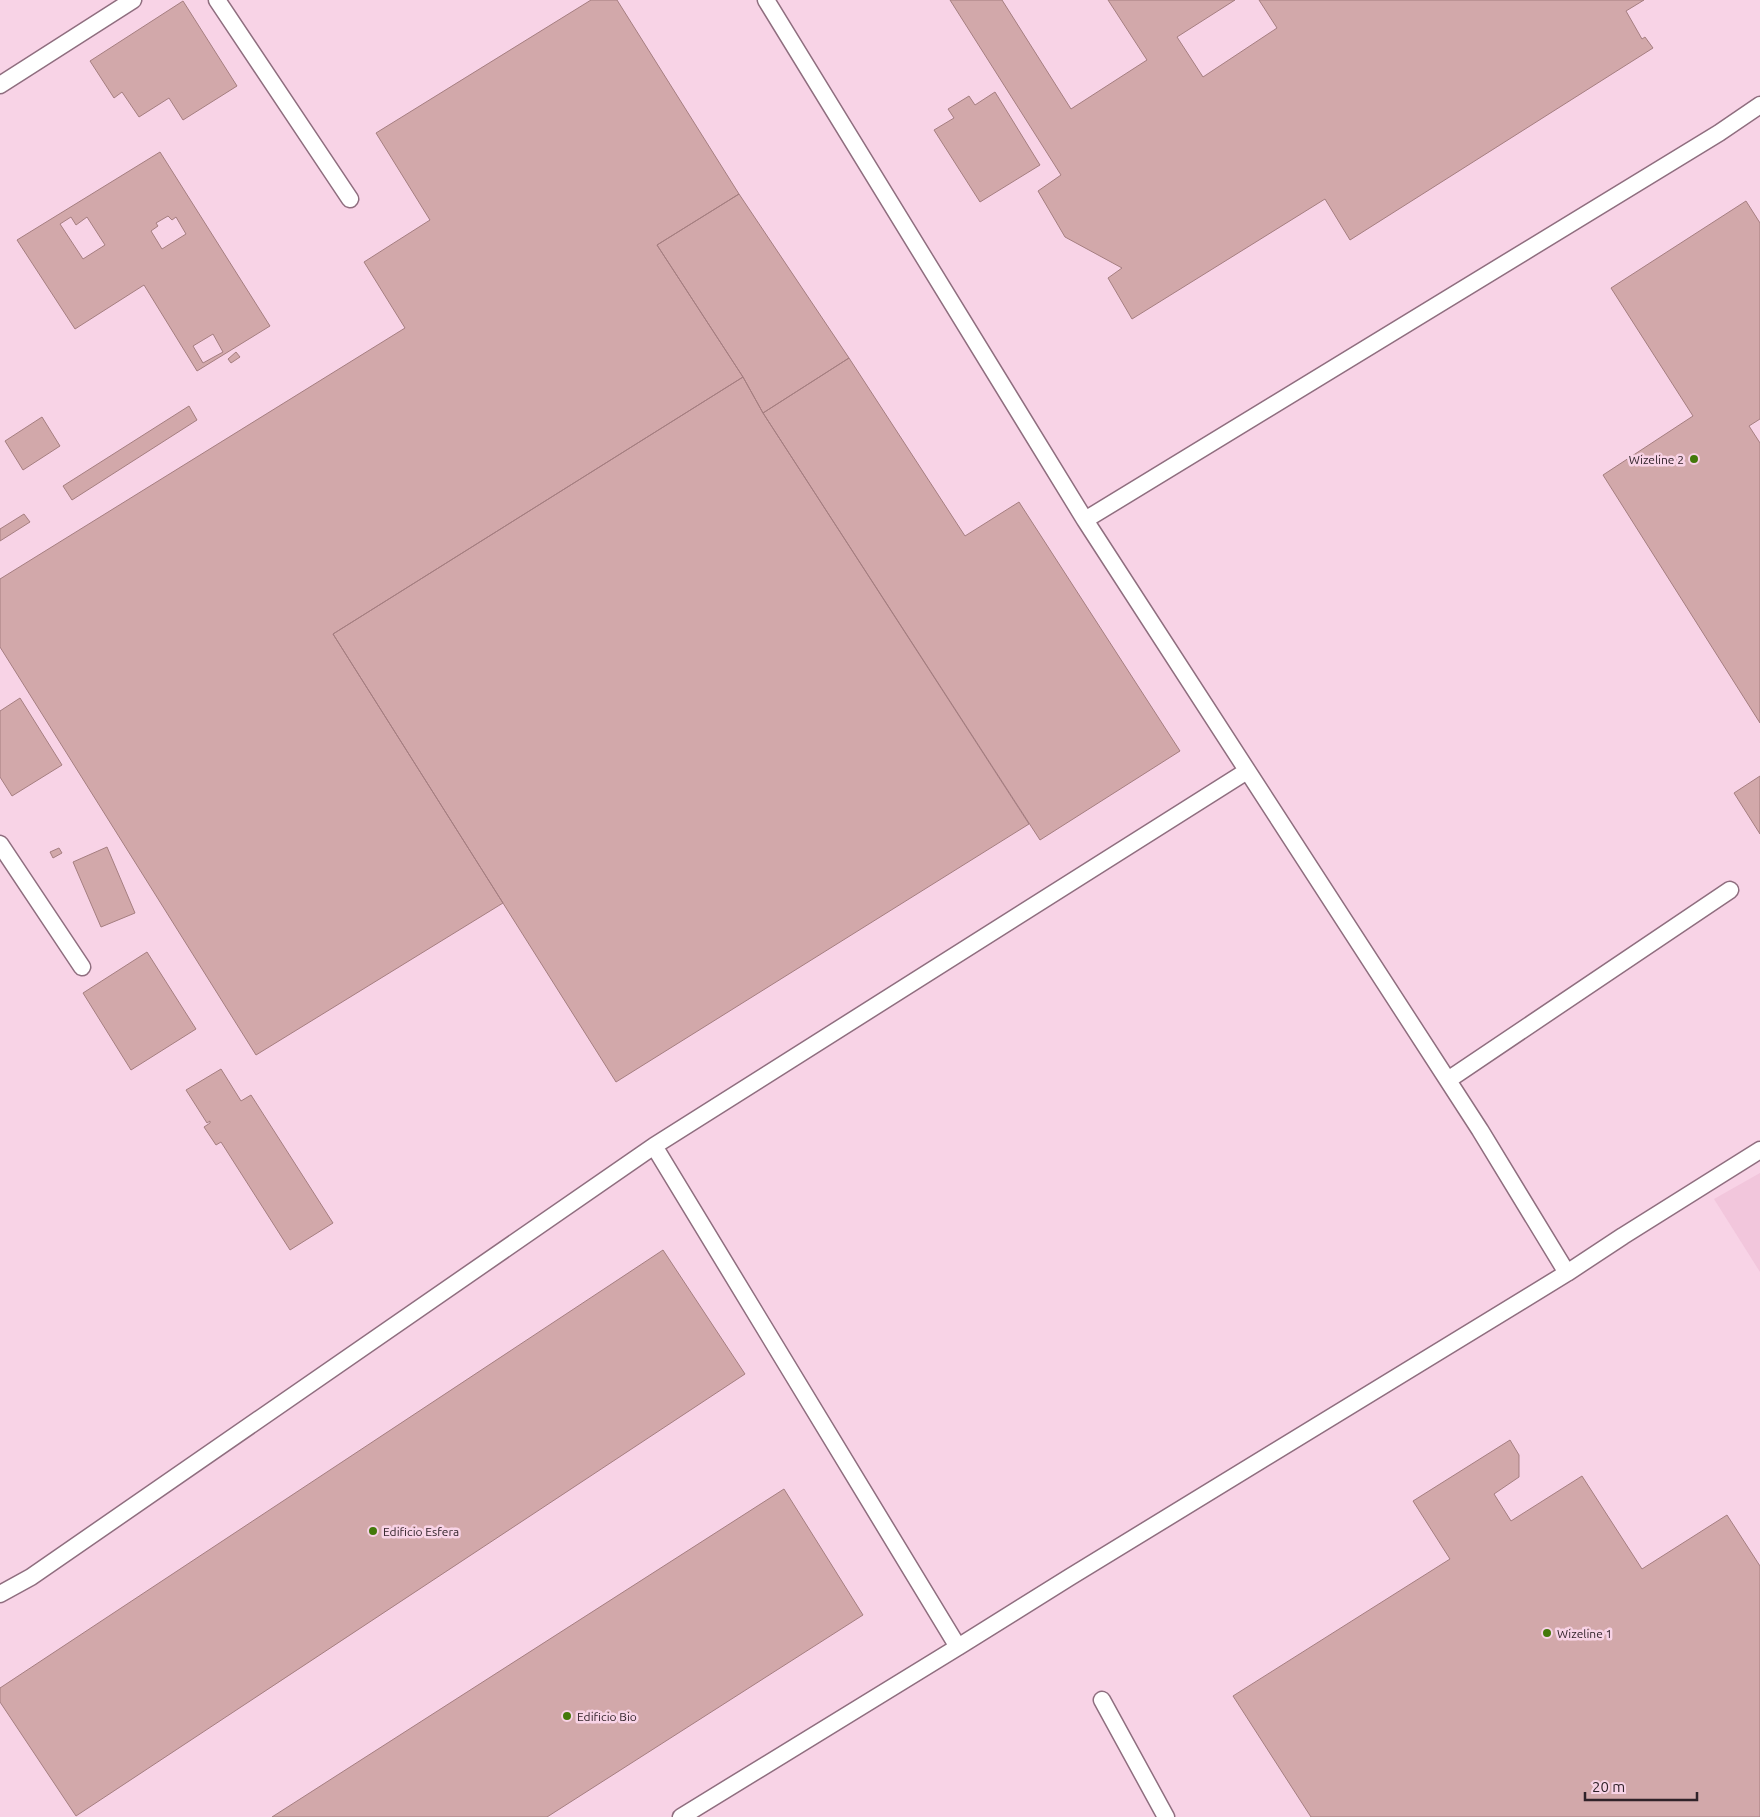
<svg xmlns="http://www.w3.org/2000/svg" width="1760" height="1817" font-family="Ubuntu,sans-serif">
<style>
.built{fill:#f2c6dc}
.building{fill:#d2a8aa;stroke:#a57e80;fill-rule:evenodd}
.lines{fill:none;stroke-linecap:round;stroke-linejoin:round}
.lane-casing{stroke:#8f6e7f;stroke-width:19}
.lane{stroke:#fff;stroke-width:16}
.poi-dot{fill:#43790a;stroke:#f8d3e6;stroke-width:2}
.labels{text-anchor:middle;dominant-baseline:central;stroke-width:5;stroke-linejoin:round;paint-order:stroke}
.poi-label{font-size:12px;fill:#302229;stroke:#f8d3e6;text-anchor:start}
</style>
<rect width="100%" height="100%" fill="#f8d3e6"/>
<path class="built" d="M1760,1173V1272L1714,1199Z"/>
<path class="building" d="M591,0H617L739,194L657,245L743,377L333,634L503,903L256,1055L0,647V579L405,328L364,262L430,220L376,133Z
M950,0H1002L1071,109L1147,60L1108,0H1235L1177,37L1203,77L1277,28L1259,0H1644L1626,11L1642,39L1645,37L1653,48L1350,240L1325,199L1132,319L1108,278L1122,268L1065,237L1038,191L1061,175Z
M183,1L237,86L183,120L169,98L139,117L122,92L114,98L90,61Z
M995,92L1040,165L980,202L934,130L954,118L948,109L969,96L975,105Z
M160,152L270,326L197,371L144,285L75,329L17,240ZM168,216L172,220L176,217L186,234L162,249L151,231L158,226L156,223ZM71,217L76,225L87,217L105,245L83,259L60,224ZM213,334L223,352L203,363L193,346Z
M739,194L849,358L763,413L743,377L657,245Z
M1746,201L1760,223V419L1749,426L1760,443V723L1603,475L1693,416L1611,288Z
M236,352L240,357L231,363L228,359Z
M849,358L965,536L1019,502L1180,751L1040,840L763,413Z
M743,377L763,413L1029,824L616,1082L333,634Z
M189,406L197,420L72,500L63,486Z
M42,417L60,446L23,470L5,441Z
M24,514L30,522L0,541V529Z
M20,698L62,765L12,796L0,777V711Z
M1760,776V834L1734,793Z
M107,847L135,913L101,927L73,862Z
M59,848L62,853L53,858L50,852Z
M147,952L196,1029L131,1070L83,993Z
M221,1069L241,1101L251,1095L333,1223L290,1250L221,1142L216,1145L204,1127L210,1123V1121L207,1123L186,1090Z
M663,1250L745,1374L76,1816L0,1702V1688Z
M1510,1440L1519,1455V1477L1494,1494L1511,1521L1582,1476L1642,1569L1727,1515L1760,1566V1817H1311L1233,1696L1450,1559L1413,1501Z
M784,1489L863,1615L547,1817H272Z"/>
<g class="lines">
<defs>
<path id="lane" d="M217,0L350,199
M766,0L1085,520L1480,1130L1567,1273L1623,1236L1760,1150
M0,85L133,0
M1085,520L1719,133L1760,105
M0,844L82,967
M1448,1080L1730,890
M654,1146L958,1647L681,1817
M0,1594L31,1577L654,1146L1247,771
M958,1647L1070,1577L1567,1273
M1102,1700L1166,1817"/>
</defs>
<use href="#lane" class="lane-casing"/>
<use href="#lane" class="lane"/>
</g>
<g class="poi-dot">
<circle cx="1694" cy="459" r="5"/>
<circle cx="373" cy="1531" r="5"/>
<circle cx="1547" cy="1633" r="5"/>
<circle cx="567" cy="1716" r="5"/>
</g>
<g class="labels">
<g class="poi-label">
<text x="1684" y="459" text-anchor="end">Wizeline 2</text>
<text x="383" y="1531">Edificio Esfera</text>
<text x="1557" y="1633">Wizeline 1</text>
<text x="577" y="1716">Edificio Bio</text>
</g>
</g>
<path d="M1585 1792v8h112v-8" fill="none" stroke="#302229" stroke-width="2.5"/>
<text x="1592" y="1792" font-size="15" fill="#302229" stroke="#f8d3e6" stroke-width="4" paint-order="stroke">20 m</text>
</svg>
